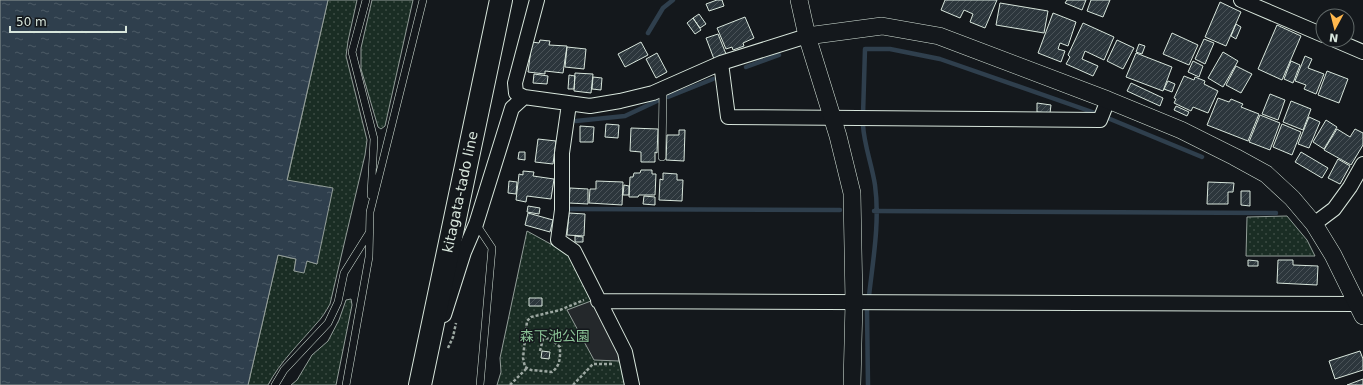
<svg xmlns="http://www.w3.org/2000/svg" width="1363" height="385" font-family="'DejaVu Sans','Noto Sans JP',sans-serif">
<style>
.green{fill:url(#green-dots);stroke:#939e99}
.parking{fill:#24282b;stroke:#939e99}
.water{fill:url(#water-ripples);stroke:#939e99}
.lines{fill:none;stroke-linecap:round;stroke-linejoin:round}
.stream{stroke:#2f3f4d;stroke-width:4.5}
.building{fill:url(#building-hatch);stroke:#d8e6dc}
.service-casing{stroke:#d8e6dc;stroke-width:8}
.minor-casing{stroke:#d8e6dc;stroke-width:16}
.tertiary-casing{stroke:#d8e6dc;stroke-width:18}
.primary-casing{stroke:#d8e6dc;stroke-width:24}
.path{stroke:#9da8a2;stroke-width:2.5;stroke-dasharray:3 2;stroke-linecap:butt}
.service{stroke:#14181c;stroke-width:7}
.minor{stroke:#14181c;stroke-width:14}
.tertiary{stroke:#14181c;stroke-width:17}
.primary{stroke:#14181c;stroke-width:22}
.labels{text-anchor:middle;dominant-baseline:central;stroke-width:3;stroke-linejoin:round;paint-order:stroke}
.street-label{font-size:14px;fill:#d8e6dc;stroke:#14181c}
.park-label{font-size:14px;fill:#8ac095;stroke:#14181c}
</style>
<defs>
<pattern id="green-dots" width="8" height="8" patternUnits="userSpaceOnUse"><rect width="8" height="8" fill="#1a2d24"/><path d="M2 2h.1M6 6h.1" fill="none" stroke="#3b4b43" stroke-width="1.8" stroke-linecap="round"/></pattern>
<pattern id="water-ripples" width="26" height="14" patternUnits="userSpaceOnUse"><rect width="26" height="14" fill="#2f3f4d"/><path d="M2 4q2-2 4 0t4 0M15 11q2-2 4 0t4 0" fill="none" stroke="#4c5b66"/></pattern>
<pattern id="building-hatch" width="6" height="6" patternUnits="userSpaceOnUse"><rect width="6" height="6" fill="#2c363c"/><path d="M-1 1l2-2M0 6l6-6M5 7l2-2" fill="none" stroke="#4a5358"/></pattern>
</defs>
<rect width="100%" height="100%" fill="#14181c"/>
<path class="green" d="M328,0H357L348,41L346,56L367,140L365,155L330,304C326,311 322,318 316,324C299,344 280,362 268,385H248L278,255L296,259L294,271L307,261L317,264L287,181Z
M372,0H413L385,126L381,129L378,127L361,69V48Z
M1287,216L1307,240L1315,256H1246L1247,217Z
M527,231L567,253L621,353L625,385H497L501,372L500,358Z
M351,299L352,305L336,385H291L297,380L312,355L328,341L339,320L346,300Z"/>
<path class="parking" d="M591,301L619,353V361L594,360L567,310Z"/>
<path class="water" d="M0,0H328L287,180L333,188L317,264L307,261L304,273L294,271L296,259L278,255L248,385H0Z"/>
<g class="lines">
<path class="stream" d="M648,33L663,8L673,0
M746,67L779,55
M668,97L713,79
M863,115L865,49H890L940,59L1095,113
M1110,119L1202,157
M576,121L625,116L657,101
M863,125C864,145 872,165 875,185C880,221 873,260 869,296
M568,209L840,210
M874,211L1276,213
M867,310L868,385"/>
</g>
<path class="building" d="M717,0H722L724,6L709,11L706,4Z
M945,0H997L985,28L970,22L973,14L964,10L960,18L941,10Z
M1067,0H1086L1082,10L1065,3Z
M1091,0H1110L1103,17L1087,11Z
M1220,2L1241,12L1226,46L1205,37Z
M1000,3L1048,11L1044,33L996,25Z
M1053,13L1076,22L1068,46L1060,43L1058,49L1065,51L1061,62L1038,53Z
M699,14L706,24L700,28L693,18Z
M745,17L754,38L743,43L744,46L733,50L732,47L726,49L717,28Z
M693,18L701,30L695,34L687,23Z
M1083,23L1114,37L1104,60L1085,51L1082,59L1098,66L1093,76L1066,64L1070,57L1068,55Z
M1236,24L1241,27L1236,39L1231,36Z
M1277,25L1301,36L1282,80L1258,69Z
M1172,33L1198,45L1189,65L1163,54Z
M718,34L726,54L714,59L706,38Z
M1204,39L1214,43L1205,64L1195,59Z
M540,40L550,41L549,45L567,46L563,73L545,71V74L528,72L532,42L539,43Z
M1117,40L1134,48L1123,69L1107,61Z
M641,42L648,55L625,67L618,54Z
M1139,44L1145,46L1142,54L1136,52Z
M567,47L586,49L584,69L565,67Z
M1223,52L1238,61L1223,87L1208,78Z
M657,53L667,72L656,78L646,59Z
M1136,53L1172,67L1163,91L1126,77Z
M1305,56L1312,59L1308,68L1324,74L1316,94L1304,89L1306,85L1295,81Z
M1193,61L1203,66L1199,77L1188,72Z
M1291,61L1300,65L1293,83L1284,79Z
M1236,66L1252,74L1241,93L1226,85Z
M1327,71L1348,79L1339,103L1318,95Z
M575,73L593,74L591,93L574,91Z
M534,74L548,76L547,84L533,83Z
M569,75L575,76L574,89H568Z
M1184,76L1194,80L1195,77L1205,81L1204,84L1218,91L1208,113L1193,107L1191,111L1174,103L1176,99L1174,98Z
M593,77L602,78L601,90L592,89Z
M1168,81L1175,84L1172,92L1164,89Z
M1131,83L1163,98L1160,106L1127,91Z
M1270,94L1285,100L1278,120L1262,114Z
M1218,98L1229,102L1231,99L1243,104L1241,107L1259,114L1248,141L1207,125Z
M1291,101L1311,109L1303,130L1283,122Z
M1037,103L1051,105L1050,113L1037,112Z
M1176,106L1189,112L1187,116L1174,110Z
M1260,115L1280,123L1270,150L1249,142Z
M1309,117L1320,122L1309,148L1298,144Z
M1326,120L1337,127L1324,149L1313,142Z
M606,124L619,125L618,138L605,137Z
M1282,124L1301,132L1292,155L1273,147Z
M580,126L594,127L593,142H580Z
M631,128L658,129L657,153L655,152V162H641V152L630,151Z
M1337,129L1350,137L1355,129L1363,133V145L1351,165L1324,150Z
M679,130H685L684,161L666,160L667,135H679Z
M538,139L556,141L553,164L535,162Z
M519,152H525V160L518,159Z
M1301,152L1328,168L1322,178L1295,162Z
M1338,159L1350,166L1340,184L1328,178Z
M641,170H652V174H656L655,195H639L638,197H629L630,177H633L634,173H640Z
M523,171L534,172L533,176L554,179L551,199L527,196L526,202L516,200L519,174L523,175Z
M663,173L677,174V180H683L682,201L659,200L660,179L663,180Z
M509,181L517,182L516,194L508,193Z
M596,181L623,182L622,205L589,203L590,189H596Z
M1208,182L1234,183L1233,192H1228V204H1207Z
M624,185L629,186V195H623Z
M570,188L588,189V204L569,203Z
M1241,191H1250V206L1241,205Z
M644,196L655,197V205L643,204Z
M528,206L540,208L539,214L527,212Z
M528,213L553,220L550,232L525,225Z
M569,213L585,214L584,236L567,235Z
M575,236L583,237V242H575Z
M1248,260L1258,261V266H1248Z
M1278,260H1293V265L1318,266L1317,285L1277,283Z
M529,298H542V306H529Z
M542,351L550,352L549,359L541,358Z
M1360,351L1363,359V370L1335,379L1329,361Z
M1363,379V385H1347Z"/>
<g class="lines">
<defs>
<path id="service" d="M366,0L352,52L374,139L371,195
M662,157L663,88
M476,224L492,248L480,385
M275,385L284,370L328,323L338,302L344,273L369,233
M346,385L369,257L370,212L423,0"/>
<path id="minor" d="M1241,0L1323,35
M1335,40L1363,52
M721,63L728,117L1100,120L1108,100
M524,97L516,93L515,83L537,0
M569,104L562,153V210L558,240L574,251L625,352L632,385
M1314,224L1334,209L1350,187L1363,164
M598,301L1358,304
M444,315L464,252L476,224L512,108L524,97L590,106L620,101L653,93L721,63L807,36"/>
<path id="tertiary" d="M799,0L807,36L838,136L852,193L854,302L852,385
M807,36L882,26L939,36L1108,100L1181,130L1235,157L1266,174L1292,198L1314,224L1333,255L1363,316"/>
<path id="primary" d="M420,385L501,0"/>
</defs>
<use href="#service" class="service-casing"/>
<use href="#minor" class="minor-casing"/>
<use href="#tertiary" class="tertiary-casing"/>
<use href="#primary" class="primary-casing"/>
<path class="path" d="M448,348L453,337L456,323
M540,351L543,339L550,338L560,347C560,357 561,365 552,372L531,370L525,367L523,358L527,321L531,317L560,310L584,300
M510,385L527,368
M573,385L593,364H613"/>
<use href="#service" class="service"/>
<use href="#minor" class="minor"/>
<use href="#tertiary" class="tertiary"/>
<use href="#primary" class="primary"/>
</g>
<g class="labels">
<g class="street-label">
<text transform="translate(460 192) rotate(-78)">kitagata-tado line</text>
</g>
<g class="park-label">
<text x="555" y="336">森下池公園</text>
</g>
</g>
<g transform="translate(1335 28) rotate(187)"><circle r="19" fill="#14181c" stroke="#626a69"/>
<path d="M0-3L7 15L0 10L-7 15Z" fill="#ffb74d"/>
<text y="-6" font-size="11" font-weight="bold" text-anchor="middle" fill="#d8e6dc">N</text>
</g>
<path d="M10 26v6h116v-6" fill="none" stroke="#d8e6dc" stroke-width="2"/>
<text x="16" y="26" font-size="12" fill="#d8e6dc" stroke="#14181c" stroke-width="3" paint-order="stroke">50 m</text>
</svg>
